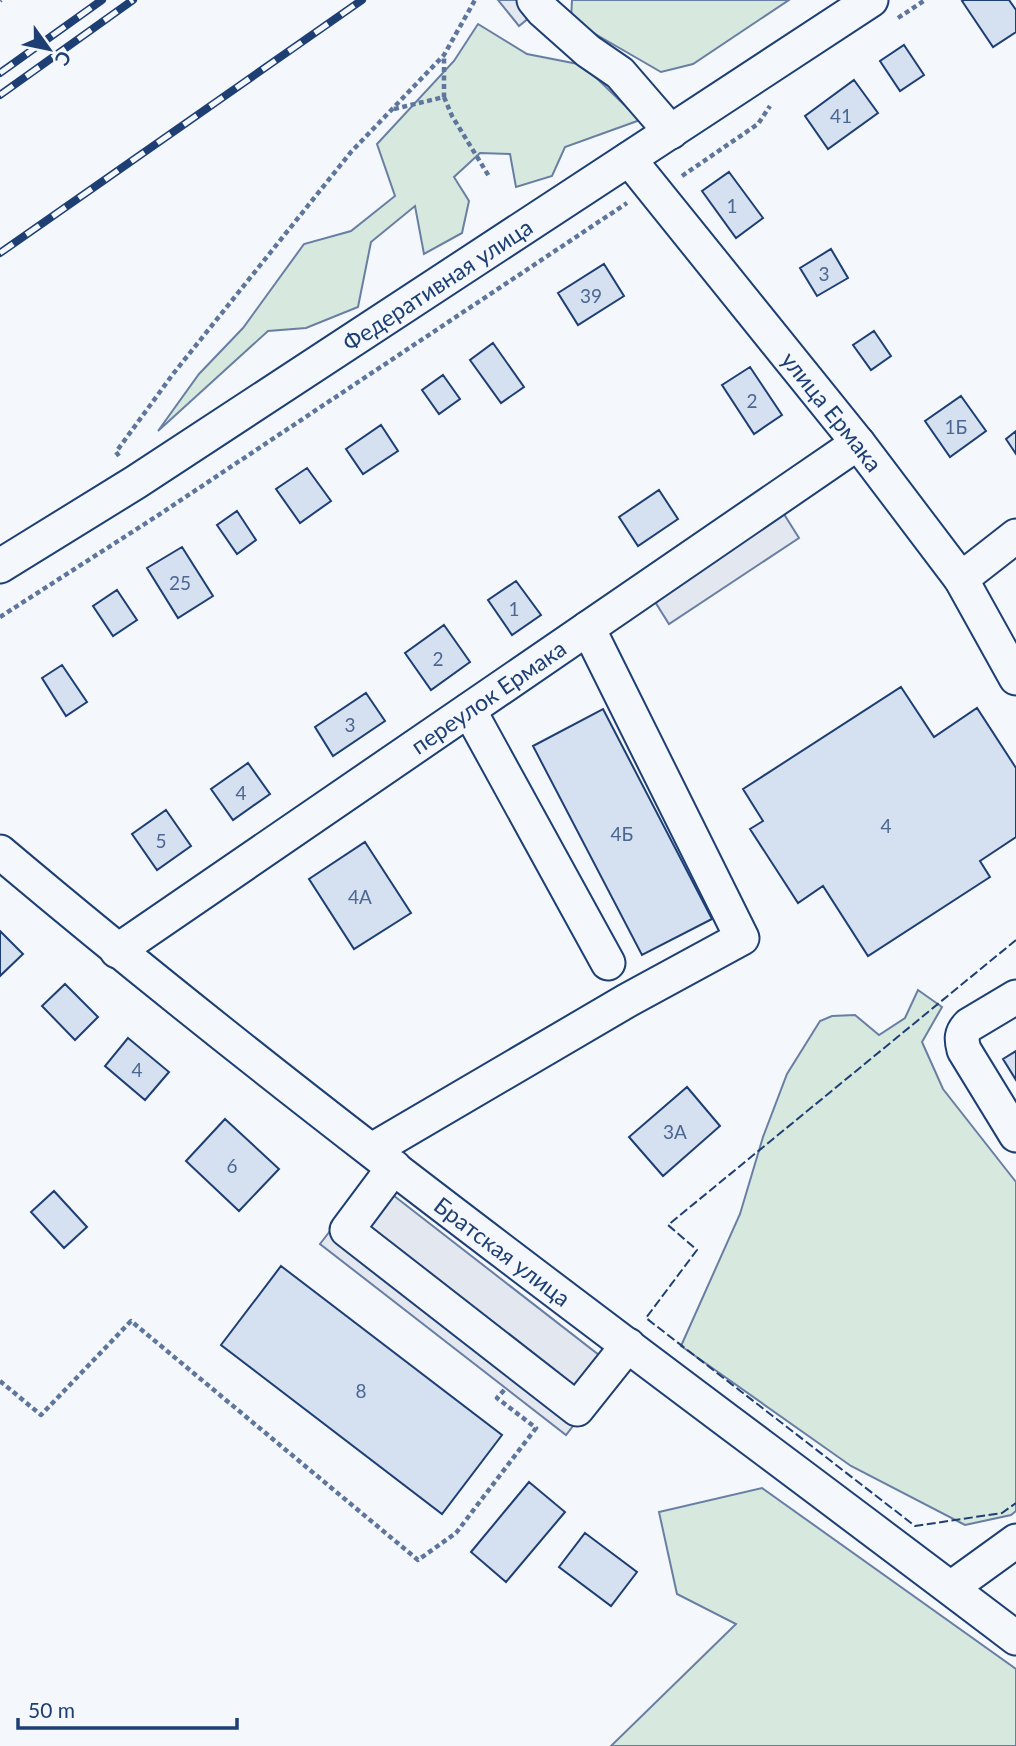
<svg xmlns="http://www.w3.org/2000/svg" width="1016" height="1746" font-family="Lato,sans-serif">
<style>
.green{fill:#d7e8df;stroke:#687fa3;stroke-width:2}
.parking{fill:#e3e8f0;stroke:#687fa3;stroke-width:2}
.building{fill:#d5e0f0;stroke:#1d3f73;stroke-width:2}
.lines{fill:none;stroke-linecap:round;stroke-linejoin:round}
.minor-casing{stroke:#1d3f73;stroke-width:37}
.path{stroke:#5e769c;stroke-width:4.5;stroke-dasharray:5 3.5;stroke-linecap:butt}
.minor{stroke:#f4f7fb;stroke-width:33}
.rail-casing{stroke:#1d3f73;stroke-width:8}
.rail{stroke:#f4f7fb;stroke-width:5;stroke-dasharray:16;stroke-linecap:butt}
.fence{stroke:#1d3f73;stroke-width:2;stroke-dasharray:9 3.5;stroke-linecap:butt}
.labels{text-anchor:middle;dominant-baseline:central;stroke-width:5;stroke-linejoin:round;paint-order:stroke}
.number-label{font-size:19px;fill:#4b6792}
.street-label{font-size:23px;fill:#1d3f73;stroke:#f4f7fb}
</style>
<rect width="100%" height="100%" fill="#f4f7fb"/>
<path class="green" d="M572,0H789L693,64L661,72L571,20Z
M478,24L527,54L583,65L640,120L565,147L552,176L516,187L510,154L480,153L454,177L469,201L462,233L424,254L415,206L371,242L358,307L306,328L268,331L158,431L199,374L243,328L304,244L351,231L395,196L377,144L454,61Z
M918,990L942,1007L922,1042L943,1089L1016,1182V1511L1011,1515L965,1525L851,1466L681,1346L740,1214L763,1137L787,1074L820,1021L832,1016L855,1015L879,1035L905,1018Z
M762,1488L1016,1669V1746H611L736,1624L677,1594L659,1512Z"/>
<path class="parking" d="M498,0H551L519,26Z
M782,511L799,538L669,624L652,597Z
M371,1178L617,1369L566,1435L320,1244Z"/>
<path class="building" d="M964,0H1009L1016,10V32L993,47L962,1Z
M904,45L924,75L900,91L880,61Z
M854,80L878,113L828,149L805,116Z
M729,172L763,218L736,238L702,191Z
M831,249L848,278L817,296L800,268Z
M604,264L624,296L578,325L558,293Z
M874,331L891,356L871,370L853,345Z
M493,343L524,387L501,403L470,360Z
M750,367L782,415L754,434L722,385Z
M443,375L460,399L439,414L422,390Z
M961,396L986,431L950,457L925,421Z
M381,425L398,451L363,474L346,449Z
M1016,431V454L1006,439Z
M307,468L331,501L300,523L276,489Z
M659,490L678,519L638,546L619,517Z
M237,511L256,540L237,554L217,525Z
M182,547L213,596L178,618L147,568Z
M516,581L541,615L512,635L488,600Z
M117,590L137,620L113,636L93,606Z
M444,625L470,662L431,690L405,653Z
M62,665L87,702L66,716L42,678Z
M901,687L934,737L977,708L1016,768V837L980,861L990,877L868,956L823,886L798,903L750,829L763,821L743,789Z
M366,693L385,721L333,756L315,727Z
M603,709L712,919L642,955L533,746Z
M248,763L270,794L233,820L211,789Z
M166,810L191,846L157,870L132,834Z
M365,842L411,913L354,949L309,879Z
M0,931L23,954L0,976Z
M65,984L98,1017L75,1040L42,1006Z
M128,1038L169,1072L145,1100L105,1066Z
M1016,1051V1080L1003,1059Z
M687,1087L720,1126L663,1176L629,1137Z
M225,1119L279,1169L239,1211L186,1161Z
M54,1191L87,1227L64,1248L31,1212Z
M281,1266L502,1435L442,1514L221,1345Z
M529,1482L565,1512L506,1582L471,1552Z
M585,1533L637,1572L611,1606L559,1567Z"/>
<g class="lines">
<defs>
<g id="minor">
<path d="M534,0L543,11L588,51L620,73L671,132"/>
<path id="s1" d="M629,159L858,443L961,579L1016,678"/>
<path id="s2" d="M0,566L136,482L871,0"/>
<path d="M961,579L1016,536"/>
<path d="M469,710L608,963"/>
<path id="s3" d="M0,852C327,1128 675,1379 1016,1638"/>
<path id="s4" d="M117,951L858,443"/>
<path d="M1016,997L969,1025C961,1033 961,1039 964,1050L1016,1135"/>
<path d="M372,1150L628,1000L742,938L588,628"/>
<path d="M394,1167L347,1230L577,1409L628,1345"/>
<path d="M951,1588L1016,1541"/>
</g>
</defs>
<use href="#minor" class="minor-casing"/>
<path class="path" d="M0,1L1,0
M898,18L925,0
M444,97L452,116L490,178
M394,109L444,97V56
M682,176L758,124L770,106
M119,456L116,452L173,374L351,152L444,55L475,0
M0,617L157,516L627,203
M0,1381L41,1415L131,1321L418,1560L456,1533L536,1428L497,1398L505,1389"/>
<use href="#minor" class="minor"/>
<defs>
<path id="rail" d="M0,73L102,0
M0,95L133,0
M0,253L362,0"/>
</defs>
<use href="#rail" class="rail-casing"/>
<use href="#rail" class="rail"/>
<path class="fence" d="M1016,940L668,1225L697,1250L646,1318L915,1526L1002,1513L1016,1503"/>
</g>
<g class="labels">
<g class="number-label">
<text x="841" y="115">41</text>
<text x="732" y="205">1</text>
<text x="824" y="273">3</text>
<text x="591" y="295">39</text>
<text x="752" y="400">2</text>
<text x="956" y="426">1Б</text>
<text x="180" y="582">25</text>
<text x="514" y="608">1</text>
<text x="438" y="658">2</text>
<text x="350" y="724">3</text>
<text x="241" y="792">4</text>
<text x="886" y="825">4</text>
<text x="622" y="833">4Б</text>
<text x="161" y="840">5</text>
<text x="360" y="896">4А</text>
<text x="137" y="1069">4</text>
<text x="675" y="1131">3А</text>
<text x="232" y="1165">6</text>
<text x="361" y="1390">8</text>
</g>
<g class="street-label">
<text stroke="none"><textPath href="#s2" startOffset="520">Федеративная улица</textPath></text>
<text stroke="none"><textPath href="#s1" startOffset="324">улица Ермака</textPath></text>
<text stroke="none"><textPath href="#s4" startOffset="450">переулок Ермака</textPath></text>
<text stroke="none"><textPath href="#s3" startOffset="642">Братская улица</textPath></text>
</g>
</g>
<g transform="translate(49 49) rotate(123)" stroke="#f4f7fb" stroke-width="5" paint-order="stroke">
<path d="M0-5L12 26L0 18L-12 26Z" fill="#1d3f73"/>
<text y="-10" font-size="19" font-weight="bold" text-anchor="middle" fill="#1d3f73">С</text>
</g>
<path d="M18 1718v10h219v-10" fill="none" stroke="#1d3f73" stroke-width="3.5"/>
<text x="28" y="1718" font-size="21" fill="#1d3f73" stroke="#f4f7fb" stroke-width="5" paint-order="stroke">50 m</text>
</svg>
